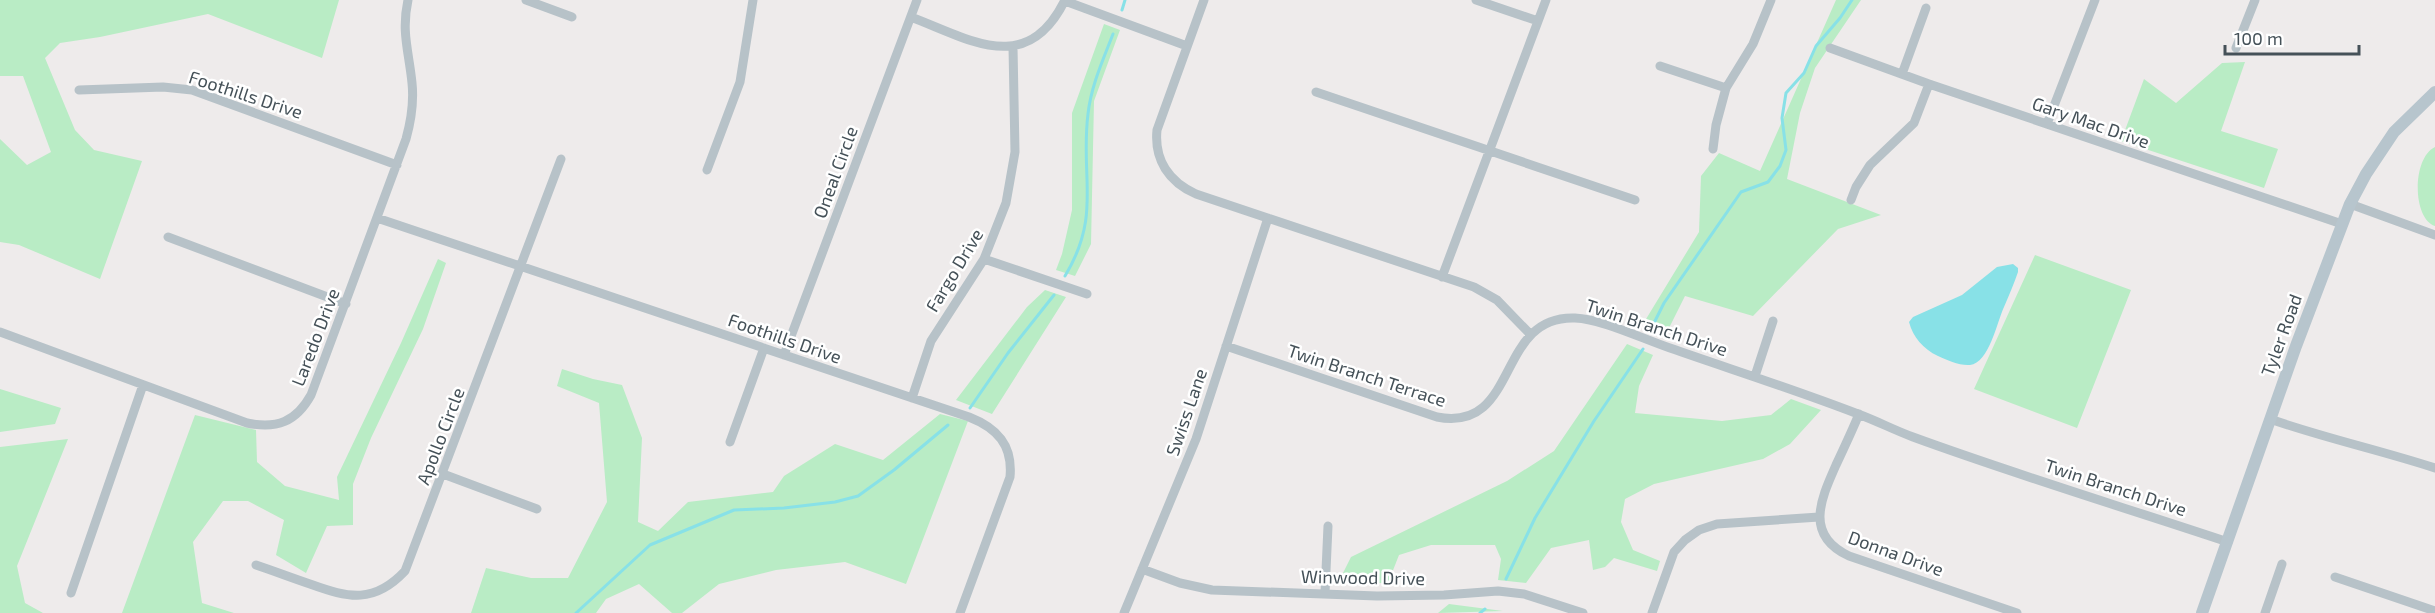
<svg xmlns="http://www.w3.org/2000/svg" width="2435" height="613" font-family="'Exo 2',sans-serif">
<style>
.green{fill:#b9ecc5}
.water{fill:#88e1e7}
.lines{fill:none;stroke-linecap:round;stroke-linejoin:round}
.stream{stroke:#88e1e7;stroke-width:3}
.street{stroke:#b7c2c8;stroke-width:9}
.secondary{stroke:#b7c5cd;stroke-width:12}
.labels{text-anchor:middle;dominant-baseline:central;stroke-width:5;stroke-linejoin:round;paint-order:stroke}
.street-label{font-size:18px;fill:#455158;stroke:#fff}
</style>
<rect width="100%" height="100%" fill="#eeebeb"/>
<path class="green" d="M0,0H339L322,58L208,14L100,37L60,43L45,58L75,130L94,150L142,161L100,279L19,245L0,242V139L27,165L51,152L23,76H0Z
M1836,0H1861L1815,68L1800,113L1787,179L1881,215L1838,229L1753,316L1685,296L1666,334L1643,324L1699,232L1701,176L1719,153L1760,171Z
M1104,24L1120,30L1094,101L1091,244L1075,276L1056,270L1062,254L1072,210V113Z
M2245,62L2221,131L2278,149L2264,188L2121,141L2144,79L2176,103L2222,63Z
M2435,147V226C2412,218 2412,158 2435,147Z
M2035,255L2131,290L2077,428L1974,389Z
M438,259L446,263L423,329L371,438L353,484V525L327,526L306,573L276,555L284,520L248,501H223L193,542L202,603L234,613H122L195,415L256,430L257,462L285,486L339,500L337,477L401,343Z
M1045,290L1066,297L992,414L956,400L1027,307Z
M1627,344L1653,355L1639,386L1635,413L1722,421L1771,415L1791,399L1821,410L1790,444L1763,459L1654,484L1625,499L1621,522L1633,550L1660,561L1657,571L1614,558L1605,567L1593,570L1589,540L1551,548L1526,583L1498,580L1501,559L1495,545H1431L1399,555L1388,583H1356L1344,580L1343,573L1351,557L1507,481L1554,451Z
M562,369L593,379L622,385L642,438L638,522L658,531L688,502L773,492L784,476L835,444L883,460L940,414L968,421L906,584L845,562L776,570L719,584L682,613H672L639,584L606,599L596,613H471L486,568L531,578H568L607,502L599,403L557,386Z
M0,389L61,408L55,424L0,432Z
M68,439L17,566L25,603L43,613H0V447Z
M1449,604L1503,611L1438,613Z"/>
<path class="water" d="M2013,264L2018,268V272C2014,284 2009,295 2004,307C1997,322 1989,363 1970,365C1960,366 1947,360 1938,356C1923,349 1913,337 1909,322L1913,317L1962,295L1997,267Z"/>
<g class="lines">
<path class="stream" d="M1122,10L1125,0
M1065,276C1102,215 1080,177 1088,114C1091,86 1103,60 1113,34
M1650,331L1664,303L1741,192L1768,182L1780,166L1786,150L1782,118L1786,93L1804,73L1816,46L1840,18L1852,0
M970,408L1008,353L1054,295
M1506,579L1535,518L1594,421L1643,349
M576,613L650,545L734,510L784,508L835,502L858,496L894,470L948,425
M1480,613L1485,609"/>
<path class="street" d="M526,0L572,17
M1204,0L1157,130C1154,160 1169,182 1196,194L1474,287L1497,300L1530,334
M1476,0L1538,21
M1065,1L1187,46
M911,17C971,40 1027,77 1065,0
M1830,48L1929,84L2342,224
M2236,48L2255,0
M1660,66L1726,88
M1902,74L1926,8
M79,90L163,87L192,90L397,165
M1316,92L1635,200
M2047,124L2095,0
M1713,149L1716,125L1726,88L1753,44L1771,0
M707,170L740,82L753,0
M1851,200L1856,187L1870,165L1914,123L1929,84
M2350,204L2435,235
M377,218L969,417C997,428 1013,445 1010,477L960,613
M168,237L346,304
M984,259L1087,294
M1442,277L1546,0
M0,332L247,423C277,429 296,422 311,395L406,139C411,121 414,102 412,83C409,52 401,32 408,0
M1226,346L1437,417C1520,433 1495,315 1575,318C1602,319 1643,339 1670,348C1733,370 1796,390 1858,414C1877,421 1894,430 1913,437C2017,475 2123,507 2228,542
M784,355L917,0
M1755,376L1773,321
M912,398L931,341L984,259L1006,203L1015,152L1013,47
M1859,414C1852,431 1844,448 1836,465C1821,499 1804,535 1849,556L2017,613
M2270,419C2324,438 2380,450 2435,468
M730,442L764,348
M443,474L537,509
M256,565C274,571 292,578 310,584C349,598 374,604 405,571L561,159
M1142,569L1180,583L1212,590L1377,596L1444,595L1498,591L1524,594L1583,613
M2335,577L2435,611
M71,593L143,385
M1325,593L1328,526
M1124,613L1196,439L1268,218
M1652,613L1674,552L1685,540L1699,530L1717,524L1819,517
M2265,613L2282,564"/>
<path class="secondary" d="M2202,613L2296,346L2350,204L2366,174L2394,132L2435,92"/>
</g>
<g class="labels">
<g class="street-label">
<text transform="translate(246 94) rotate(18)">Foothills Drive</text>
<text transform="translate(2091 122) rotate(19)">Gary Mac Drive</text>
<text transform="translate(835 172) rotate(-70)">Oneal Circle</text>
<text transform="translate(954 270) rotate(-59)">Fargo Drive</text>
<text transform="translate(1657 327) rotate(18)">Twin Branch Drive</text>
<text transform="translate(2281 335) rotate(-70)">Tyler Road</text>
<text transform="translate(315 337) rotate(-69)">Laredo Drive</text>
<text transform="translate(785 338) rotate(19)">Foothills Drive</text>
<text transform="translate(1367 375) rotate(18)">Twin Branch Terrace</text>
<text transform="translate(1186 412) rotate(-71)">Swiss Lane</text>
<text transform="translate(440 436) rotate(-69)">Apollo Circle</text>
<text transform="translate(2116 487) rotate(18)">Twin Branch Drive</text>
<text transform="translate(1896 553) rotate(20)">Donna Drive</text>
<text transform="translate(1363 577) rotate(1)">Winwood Drive</text>
</g>
</g>
<path d="M2225 45v9h134v-9" fill="none" stroke="#455158" stroke-width="3"/>
<text x="2234" y="45" font-size="18" fill="#455158" stroke="#ffffff" stroke-width="4.5" paint-order="stroke">100 m</text>
</svg>
